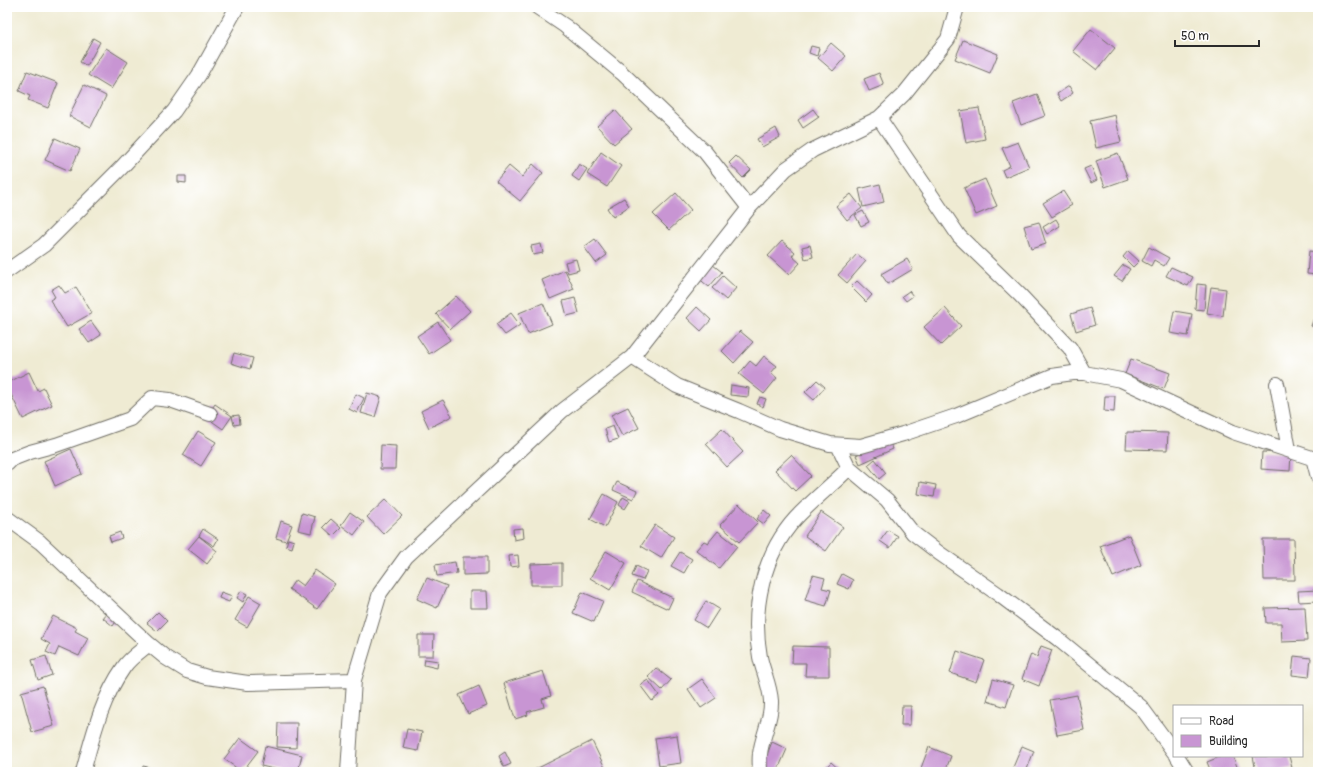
<svg xmlns="http://www.w3.org/2000/svg" width="1325" height="779" font-family="Pangolin,sans-serif">
<style>
.building{fill:#c895d3}
.lines{fill:none;stroke-linecap:round;stroke-linejoin:round}
.minor-casing{stroke:#706e66;stroke-width:16}
.minor{stroke:#fff;stroke-width:14}
</style>
<rect width="100%" height="100%" fill="#fff"/>
<filter id="ink" filterUnits="userSpaceOnUse"><feTurbulence type="fractalNoise" baseFrequency=".025" numOctaves="2"/><feDisplacementMap in="SourceGraphic" scale="8" xChannelSelector="R" yChannelSelector="G"/><feConvolveMatrix kernelMatrix="1 2 1 2 8 2 1 2 1" color-interpolation-filters="sRGB"/></filter>
<filter id="wash" filterUnits="userSpaceOnUse"><feTurbulence type="fractalNoise" baseFrequency=".012" numOctaves="4" result="noise"/><feDisplacementMap in="SourceGraphic" scale="16" xChannelSelector="R" yChannelSelector="G"/><feGaussianBlur stdDeviation="0.9" result="paint"/><feColorMatrix in="noise" values="0 0 0 0 0 0 0 0 0 0 0 0 0 0 0 0 0 1.4 0 .05"/><feComposite in="paint" operator="in"/></filter>
<g filter="url(#wash)">
<rect width="100%" height="100%" fill="#efebd3"/>
<g id="blocks">
<path class="building" d="M1091,29L1115,48L1097,70L1073,51Z
M93,38L100,42L87,66L80,62Z
M963,40L998,54L990,73L955,59Z
M831,43L846,56L833,71L818,58Z
M811,46L819,48L817,56L809,53Z
M106,48L128,62L111,89L88,75Z
M27,71L58,83L48,108L28,100L30,96L19,91Z
M879,73L884,85L869,91L864,79Z
M84,85L106,96L91,127L69,116Z
M1069,86L1073,93L1061,101L1057,94Z
M1037,94L1045,116L1021,125L1013,103Z
M979,108L985,139L966,143L960,111Z
M813,109L819,117L803,128L798,120Z
M615,110L632,129L614,144L597,126Z
M1115,115L1121,142L1096,148L1090,121Z
M776,128L780,137L762,147L757,139Z
M55,138L80,149L70,171L45,160Z
M1018,142L1029,167L1005,177L1002,170L1010,166L1002,148Z
M601,152L621,166L607,187L587,174Z
M1118,153L1128,179L1105,187L1096,161Z
M736,156L751,170L743,178L729,163Z
M533,164L543,173L520,201L496,181L509,166L522,177Z
M579,164L587,169L579,181L572,176Z
M1091,166L1097,180L1091,183L1084,169Z
M178,176H186V183L178,182Z
M985,179L997,206L976,215L964,188Z
M880,184L884,202L863,207L859,189Z
M1063,191L1072,205L1052,217L1043,203Z
M676,193L691,210L669,230L653,214Z
M851,194L862,208L847,220L836,206Z
M624,198L629,206L613,217L607,208Z
M863,211L869,222L861,226L855,215Z
M1056,219L1060,226L1047,234L1043,227Z
M1039,222L1046,244L1031,249L1024,226Z
M595,239L607,255L596,263L584,247Z
M782,241L795,252L792,256L800,263L789,275L768,256Z
M541,244L543,253L533,255L531,246Z
M810,245L813,257L805,259L802,247Z
M1149,247L1169,258L1164,266L1154,260L1151,266L1142,261Z
M1128,251L1139,261L1133,267L1123,257Z
M1309,251L1318,252V275L1307,274Z
M857,254L866,261L847,283L838,275Z
M576,259L579,270L568,273L565,262Z
M907,259L913,269L888,284L881,274Z
M708,261L722,272L709,287L696,276Z
M1123,265L1130,269L1122,281L1114,276Z
M1171,267L1193,277L1188,286L1166,276Z
M565,270L574,289L550,299L542,280Z
M723,276L736,288L726,300L712,288Z
M857,281L872,295L866,302L851,287Z
M1197,284L1206,285L1204,310L1195,309Z
M59,285L65,293L76,287L92,313L67,327L50,300L55,297L51,290Z
M1211,287L1226,289L1223,316L1207,313Z
M909,291L913,296L906,301L902,296Z
M456,296L470,311L450,329L436,314Z
M575,298L579,313L567,316L563,301Z
M543,303L552,324L528,334L519,313Z
M697,307L711,320L701,331L687,318Z
M945,308L961,326L941,345L924,327Z
M1090,308L1095,325L1076,331L1071,314Z
M1174,311L1192,314L1188,336L1170,333Z
M511,313L520,325L505,335L496,324Z
M1315,315L1318,316V328L1311,326Z
M91,321L101,335L89,343L79,329Z
M438,322L450,340L429,354L417,336Z
M740,331L753,342L734,363L722,351Z
M234,353L253,358L250,369L231,363Z
M764,356L777,366L771,373L777,378L764,394L739,374L750,361L756,366Z
M1131,359L1170,373L1164,389L1125,374Z
M29,372L38,391L44,388L52,405L23,419L7,386V383Z
M817,380L825,387L814,400L805,392Z
M731,385L749,388L748,397L730,395Z
M367,393L381,397L375,417L361,413Z
M356,394L364,398L357,413L349,409Z
M1105,396H1115L1114,412L1104,411Z
M760,397L766,399L763,407L757,404Z
M443,400L452,416L429,428L421,411Z
M215,404L232,416L239,415L240,424L234,425L232,416L223,429L206,417Z
M628,407L639,428L622,436L611,415Z
M613,426L618,439L609,442L605,429Z
M722,429L743,452L727,467L706,444Z
M198,431L216,442L201,466L183,455Z
M1127,432L1168,433L1167,450L1126,449Z
M1318,435V444L1315,443Z
M889,439L893,449L860,464L856,455Z
M381,445L396,446L395,469H380Z
M71,449L82,474L55,486L44,461Z
M1262,452L1291,453L1290,471L1261,469Z
M791,455L811,476L795,491L775,470Z
M875,459L886,473L879,479L868,465Z
M617,482L637,491L633,499L613,490Z
M920,482L936,485L934,497L918,494Z
M604,494L618,502L605,527L590,519Z
M623,497L630,501L625,509L619,505Z
M386,499L402,516L383,534L367,517Z
M739,504L758,522L739,542L720,525Z
M764,510L771,516L764,524L757,519Z
M350,512L364,522L354,535L341,525Z
M821,512L843,527L826,551L805,536Z
M302,513L315,517L311,533L298,530Z
M331,519L341,528L333,536L323,527Z
M281,521L292,525L286,541L276,538Z
M655,525L674,537L661,558L641,546Z
M523,528L524,538L514,540L513,529Z
M203,529L218,539L214,546L199,536Z
M888,530L898,536L890,548L880,541Z
M718,531L737,546L719,568L696,550L704,541L708,543Z
M120,532L122,538L111,542L109,536Z
M1129,535L1141,565L1113,577L1100,546Z
M199,536L217,551L207,564L188,549Z
M288,539L294,541L292,548L286,546Z
M1263,539H1294L1295,580H1264Z
M606,551L626,563L610,590L590,578Z
M680,552L692,559L684,573L671,566Z
M518,555L519,566L510,567L509,556Z
M463,557H487V574L463,575Z
M455,562L457,573L437,576L435,565Z
M562,563V585H531V564Z
M636,566L647,571L643,580L632,576Z
M315,570L335,584L317,609L289,589L295,580L303,586Z
M842,574L853,580L849,589L837,584Z
M813,575L825,578L822,588L831,590L826,606L805,600Z
M427,578L447,586L437,608L417,599Z
M637,581L673,598L668,609L632,592Z
M1318,590V601L1299,602L1298,591Z
M241,591L247,594L243,602L237,598Z
M470,591H487L488,608H470Z
M221,592L232,596L229,602L219,598Z
M582,592L603,601L594,622L573,613Z
M249,596L261,603L247,627L235,620Z
M706,601L719,609L707,628L694,620Z
M1305,607L1307,641L1282,642L1281,623H1266L1265,608Z
M158,612L167,621L157,631L147,623Z
M107,613L117,620L113,626L103,618Z
M53,616L77,628L75,631L88,638L79,656L59,647L55,656L46,652L50,644L41,639Z
M418,635H434L433,656H418Z
M793,646L829,647V676H805L806,663H792Z
M1041,646L1052,650L1039,686L1022,679L1031,654L1037,657Z
M957,651L984,660L976,682L950,673Z
M46,656L52,675L38,680L32,660Z
M1294,656L1311,658L1309,677L1292,675Z
M425,659L438,661L437,668L424,665Z
M656,668L671,680L662,690L648,677Z
M543,671L551,696L542,699L544,707L527,712L528,715L515,719L504,683Z
M702,679L716,698L701,708L688,689Z
M993,679L1013,685L1006,707L987,701Z
M648,680L659,695L652,701L640,685Z
M43,686L54,726L32,732L21,692Z
M479,686L487,706L468,714L459,695Z
M1077,695L1084,730L1057,735L1050,700Z
M902,706H911L910,725H901Z
M278,723H297L296,748L277,747Z
M407,729L422,732L418,751L403,748Z
M677,735L681,763L659,766L655,738Z
M240,738L258,751L242,772L224,759Z
M592,741L607,772H535L534,770Z
M772,742L787,749L777,772L762,767Z
M265,746L302,755L298,772H287L261,766Z
M1022,746L1034,751L1026,772H1011Z
M929,747L951,756L945,772H933L921,768Z
M505,752L511,764L504,767L499,756Z
M1222,756H1233L1239,772H1211L1207,762Z
M1253,756H1289L1292,768L1275,772H1256Z
M831,762L842,772H822Z
M143,766L160,770L159,772H142Z"/>
</g>
</g>
<g filter="url(#ink)">
<use href="#blocks" fill-opacity="0" stroke="#706e66" stroke-width="1"/>
<g class="lines">
<defs>
<path id="minor" d="M537,7L565,26L622,73L705,152L749,208
M879,118L959,236L1020,295L1070,348L1084,373
M7,271L44,245L122,167L174,111L199,75L237,7
M632,357L677,386L739,411L780,429L830,444L861,446L903,434L956,416L1052,376L1073,373H1084L1121,380L1233,432L1318,460
M1277,384L1289,450
M838,445L849,468L887,500L913,533L939,553L998,594L1058,639L1141,707L1174,752
M1313,458L1318,477
M7,464L12,459L30,452L56,445L130,419L152,398L170,400L210,414
M7,518L40,542L149,644L166,658L187,671L207,677L248,683L354,680
M1177,756L1187,772
M83,772C93,735 102,698 124,667C130,658 141,651 149,644
M348,772L354,680L380,593L406,557L562,411L632,357L749,208L786,169L813,150L879,118L904,94L948,39L957,7
M760,772C760,766 759,760 760,754C762,736 772,719 771,701C770,685 763,672 760,657C751,609 763,554 796,518C813,500 832,485 849,468"/>
</defs>
<use href="#minor" class="minor-casing"/>
<use href="#minor" class="minor"/>
</g>
</g>
<rect width="1325" height="779" fill="none" stroke="#fff" stroke-width="24"/>
<rect x="1173" y="705" width="130" height="52" fill="#ffffff" stroke="#aaaaaa"/>
<rect x="1181" y="718" width="20" height="6" fill="#ffffff" stroke="#aaaaaa"/>
<text x="1209" y="725" font-size="12" fill="#2b2b2b">Road</text>
<rect x="1181" y="735" width="20" height="12" fill="#c895d3" stroke="#aaaaaa"/>
<text x="1209" y="745" font-size="12" fill="#2b2b2b">Building</text>
<path d="M1175 40v6h84v-6" fill="none" stroke="#2b2b2b" stroke-width="2"/>
<text x="1181" y="40" font-size="12" fill="#2b2b2b" stroke="#ffffff" stroke-width="3" paint-order="stroke">50 m</text>
</svg>
